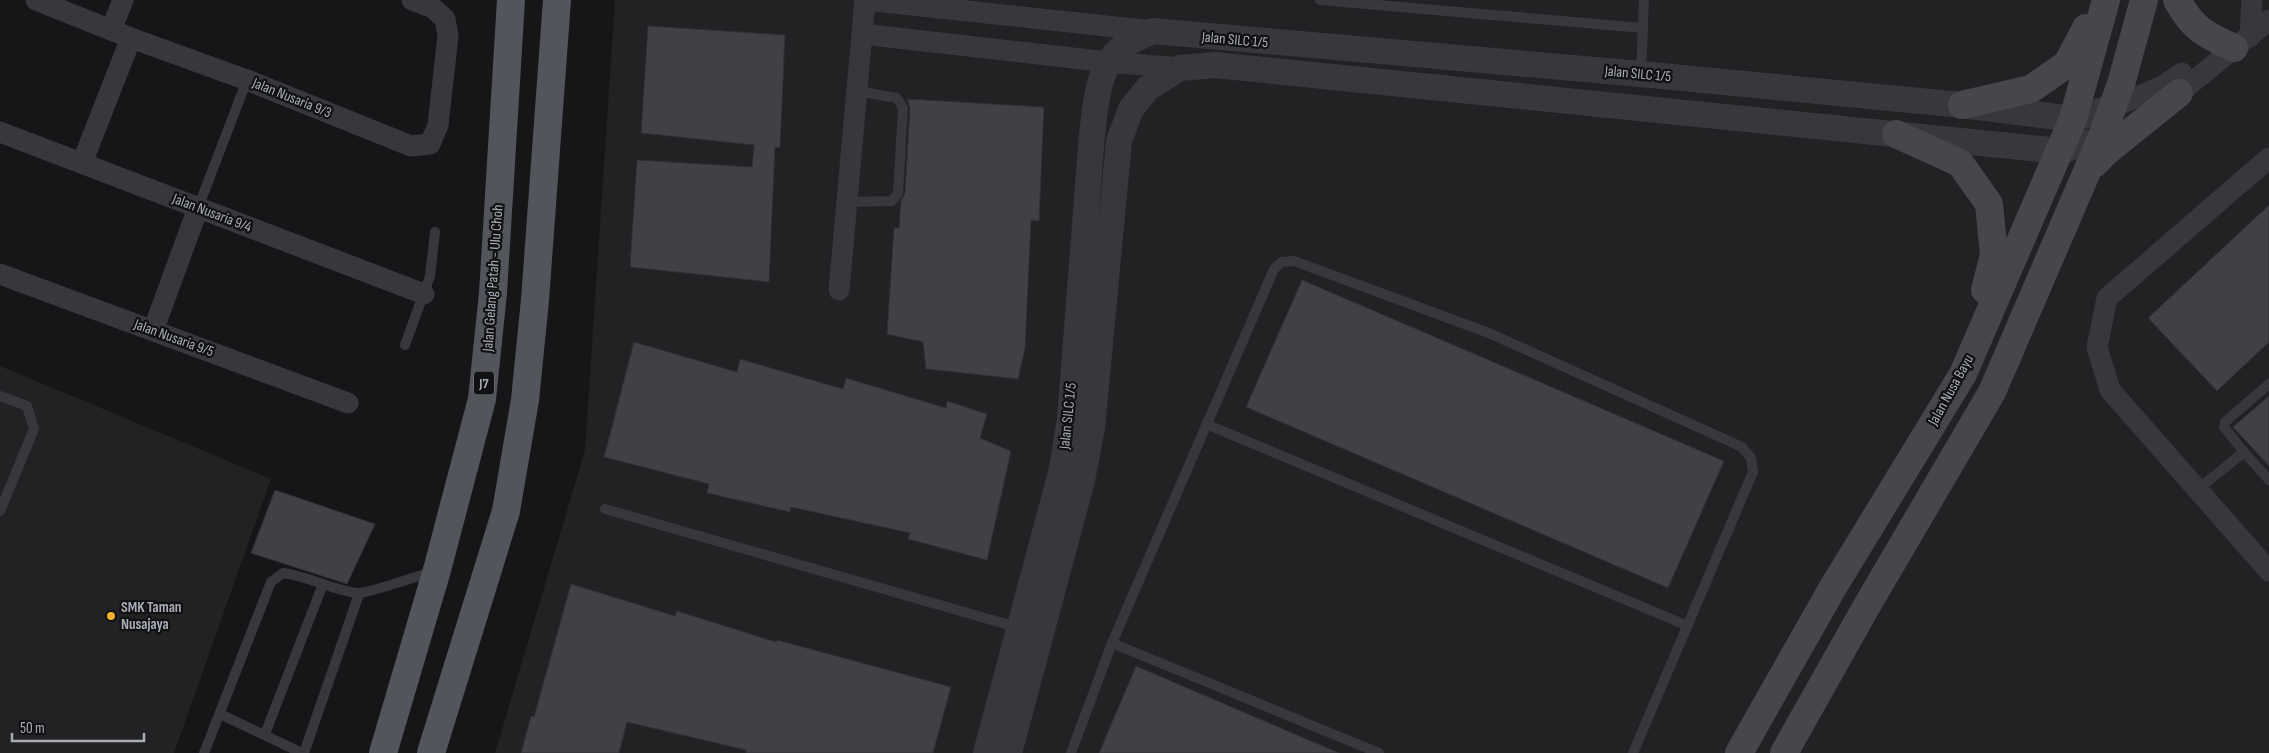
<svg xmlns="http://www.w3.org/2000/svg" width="2269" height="753" font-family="'Sofia Sans Condensed',sans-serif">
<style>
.built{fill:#222225}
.building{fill:#404145;stroke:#303034}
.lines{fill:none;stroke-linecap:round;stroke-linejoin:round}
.service{stroke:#37383d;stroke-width:10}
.minor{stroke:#37383d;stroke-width:21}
.tertiary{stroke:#37383d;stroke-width:26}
.secondary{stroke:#45474d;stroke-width:28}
.primary{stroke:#53555c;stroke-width:28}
.poi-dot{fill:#f2b134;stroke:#111113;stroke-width:2}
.labels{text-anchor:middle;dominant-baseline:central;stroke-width:4.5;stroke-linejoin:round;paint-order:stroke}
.shield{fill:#111113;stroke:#7b7e86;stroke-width:1}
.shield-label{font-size:14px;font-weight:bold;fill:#a8adb8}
.street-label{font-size:15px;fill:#a8adb8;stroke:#111113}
.poi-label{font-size:15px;font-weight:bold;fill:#a8adb8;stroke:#111113;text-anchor:start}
</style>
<rect width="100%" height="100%" fill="#161618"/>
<path class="built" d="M615,0H2269V753H495L585,450Z
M0,366L271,479L174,753H0Z"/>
<path class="building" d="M648,26L785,35L780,148L775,147L769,282L630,267L637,160L752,167L754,145L641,133Z
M907,99L1044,107L1039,221L1031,220L1025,349L1018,379L926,369L923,342L887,334L894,228H899L901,201L905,193L910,108Z
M2269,205V342L2217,391L2148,318Z
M1302,280L1724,461L1668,588L1246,407Z
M634,342L737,372L740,359L843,389L846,378L946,408L947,401L987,414L980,438L1011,451L987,560L908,539L910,533L791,507L790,512L707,493L709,484L604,457Z
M2269,396V466L2233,427Z
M275,490L375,524L347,584L251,553Z
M571,584L675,616L677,611L776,642L777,640L951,687L933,753H746V750L627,722L619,753H521L531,716L534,717Z
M1136,666L1339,753H1099Z"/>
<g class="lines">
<path class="service" d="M1320,0L1643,28
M1641,73L1644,0
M847,202L892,201L898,193L903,108L897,98L857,91
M198,208L247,80
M405,345L430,276L435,232
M0,396L27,406L34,429L0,511
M1206,424L1688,626
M2244,452L2224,427L2225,422L2269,384
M2197,490L2244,452L2269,480
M605,509L1020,628
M1112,643L1379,753
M220,714L302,753
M265,734L323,584
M204,753L271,582L283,573C309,576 331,590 357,593C365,594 422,575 434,571
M304,753L359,594
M1071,753L1112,643L1274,269L1282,262L1294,261L1489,333L1742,447L1751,458L1753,472L1633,753"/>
<path class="minor" d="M36,0L131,38L247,80L411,146L430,144L438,125L448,36L445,19L433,8L412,0
M865,0L1153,31
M111,30L123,0
M862,34L1108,62L1180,68
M2250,37L2252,0
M2165,101L2179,93L2269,20
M2113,107L2163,86L2182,73
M0,132L424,294
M2269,158L2107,298L2097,347L2110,390L2269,571
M82,163L131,38
M0,274L348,403
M839,290L865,0
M153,331L198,208"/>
<path class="tertiary" d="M986,753L1062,469L1070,419L1092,134C1096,103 1097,65 1125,45C1133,39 1144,36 1153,31L1641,74L1962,105L2073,119L2113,107
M1009,753L1082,480L1092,428L1119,141L1131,109L1148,88L1180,68L1215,65L2060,151L2101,139"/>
<path class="secondary" d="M2177,0C2194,30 2204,34 2234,48
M1962,105L2031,89L2067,64L2086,28
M1896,134L1960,163L1989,204L1994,255L1985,290
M2094,164L2107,151L2179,93
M1739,753L1832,589L1963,374L2073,119L2106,0
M1784,753L1865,609L1992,392L2101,139L2121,84L2144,0"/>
<path class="primary" d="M383,753L437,570L482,399L493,293L511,0
M431,753L506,511L525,400L535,300L557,0"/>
</g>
<circle class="poi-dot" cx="111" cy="616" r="5"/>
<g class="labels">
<rect class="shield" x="474" y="371.5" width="20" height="23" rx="4"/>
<g class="shield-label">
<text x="484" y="383">J7</text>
</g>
<g class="street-label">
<text transform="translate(1235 40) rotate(5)">Jalan SILC 1/5</text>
<text transform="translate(1638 74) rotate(5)">Jalan SILC 1/5</text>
<text transform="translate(292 98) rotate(22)">Jalan Nusaria 9/3</text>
<text transform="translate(212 213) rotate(21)">Jalan Nusaria 9/4</text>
<text transform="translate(493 278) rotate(-86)">Jalan Gelang Patah - Ulu Choh</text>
<text transform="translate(174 338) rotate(20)">Jalan Nusaria 9/5</text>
<text transform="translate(1951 390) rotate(-61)">Jalan Nusa Bayu</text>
<text transform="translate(1068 416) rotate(-84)">Jalan SILC 1/5</text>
</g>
<g class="poi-label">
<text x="121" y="607">SMK Taman<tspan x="121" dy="17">Nusajaya</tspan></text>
</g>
</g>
<path d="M12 733v8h132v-8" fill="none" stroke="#a8adb8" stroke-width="2.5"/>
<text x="20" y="733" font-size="15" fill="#a8adb8" stroke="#111113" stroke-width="4" paint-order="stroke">50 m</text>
</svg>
